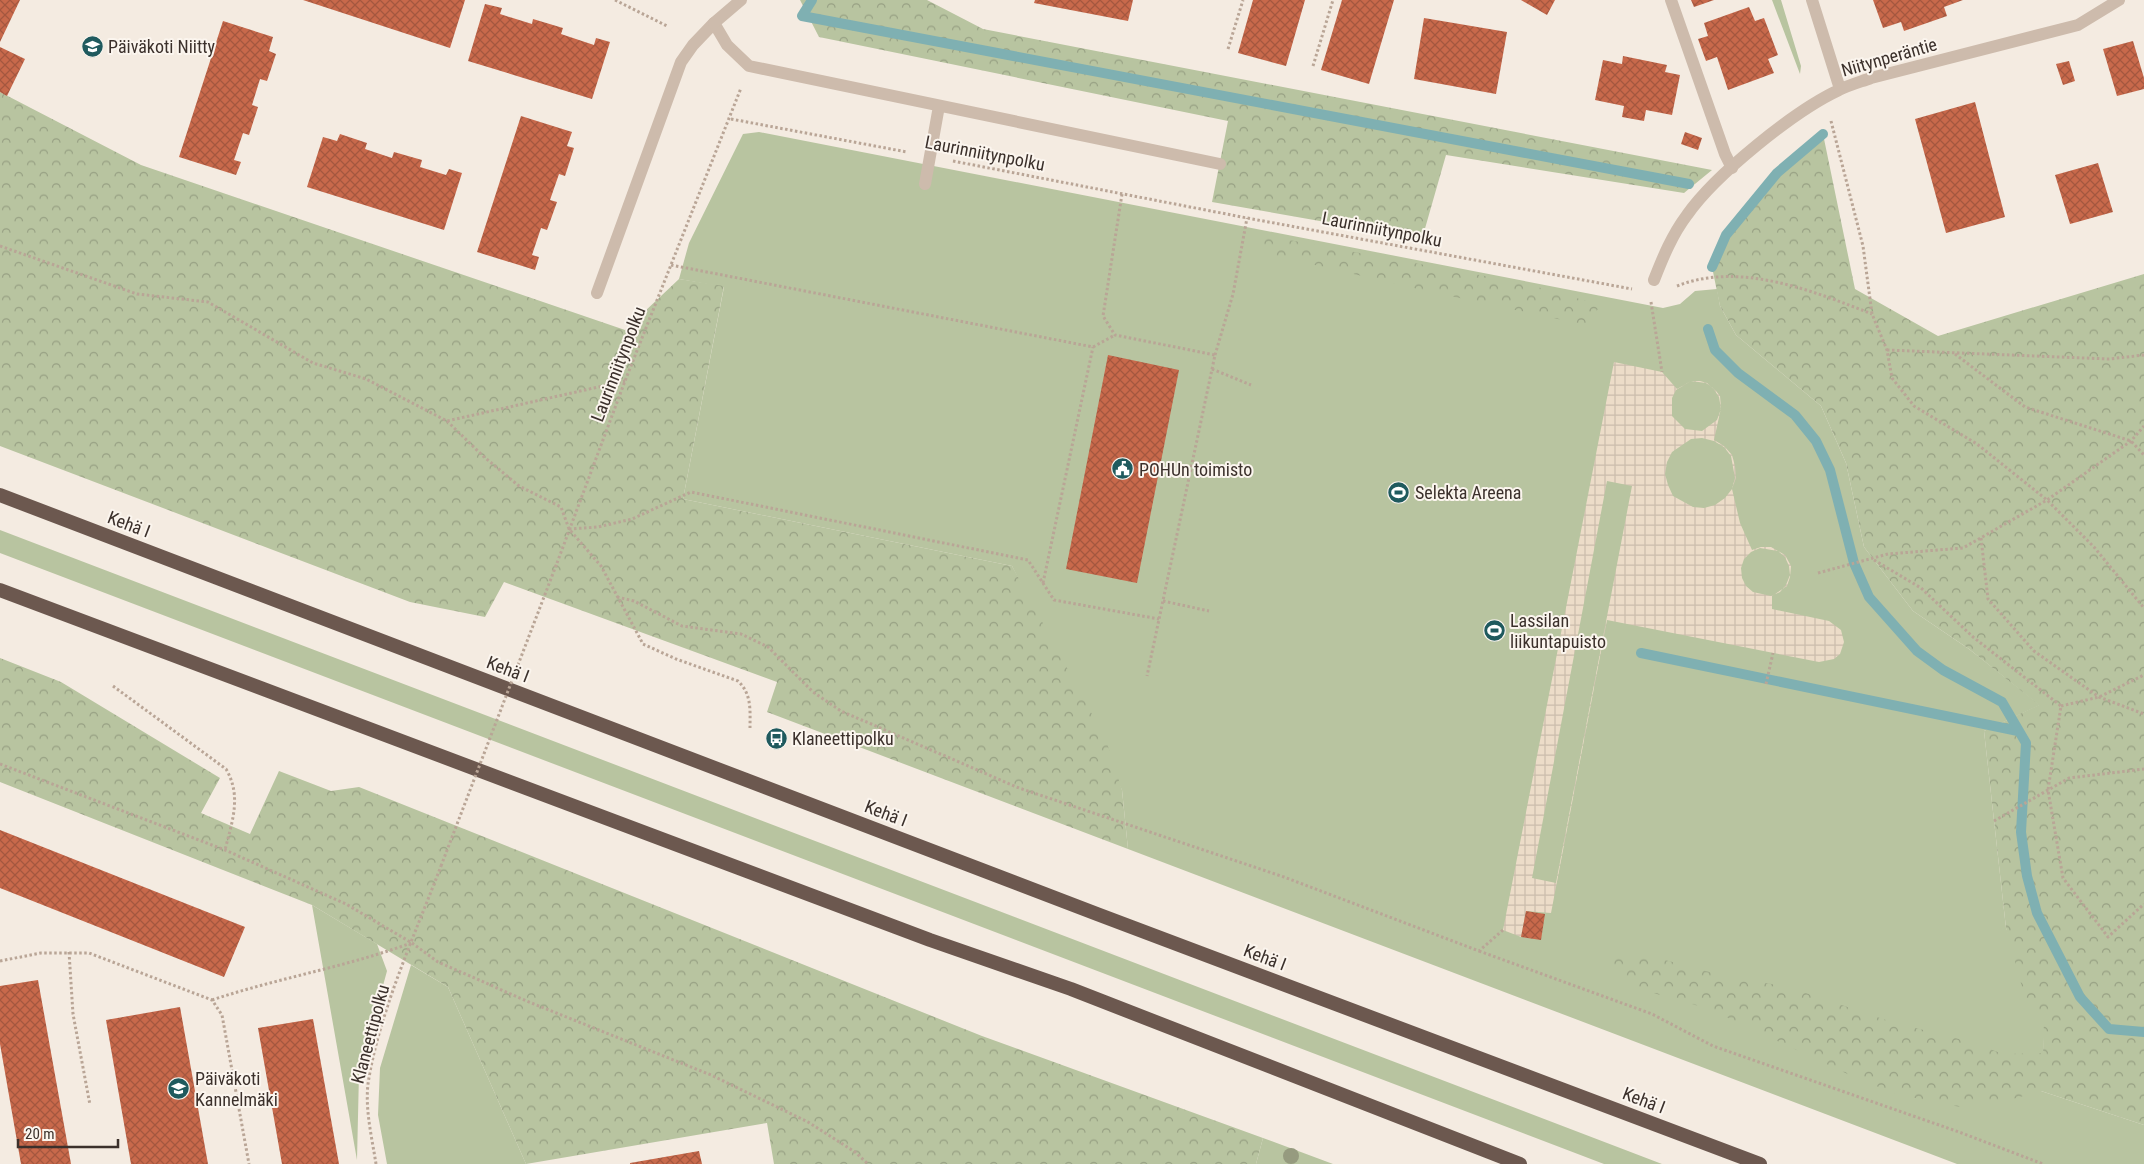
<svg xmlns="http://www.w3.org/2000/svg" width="2144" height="1164" font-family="'Roboto Condensed',sans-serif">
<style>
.green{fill:#b8c4a0}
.forest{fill:url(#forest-crowns)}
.plaza{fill:url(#plaza-grid);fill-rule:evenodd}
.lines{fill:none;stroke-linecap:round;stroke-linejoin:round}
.stream{stroke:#7fb0b2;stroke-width:10}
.building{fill:url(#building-cross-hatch)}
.path{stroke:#b9a596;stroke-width:3;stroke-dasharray:2.5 2.5;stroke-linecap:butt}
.service{stroke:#cdbbac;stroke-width:12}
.minor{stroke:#cdbbac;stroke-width:12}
.trunk{stroke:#6c584f;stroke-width:14}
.path-bridge{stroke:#b9a596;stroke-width:3;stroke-dasharray:2.5 2.5;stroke-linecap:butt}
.tree{fill:#969b7f}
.labels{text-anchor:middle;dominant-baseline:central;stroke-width:4;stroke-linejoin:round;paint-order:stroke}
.poi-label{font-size:18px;fill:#3b302b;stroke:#fbf5ee;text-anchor:start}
.street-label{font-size:18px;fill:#3b302b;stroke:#fbf5ee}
</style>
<defs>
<pattern id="forest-crowns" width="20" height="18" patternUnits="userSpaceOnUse" patternTransform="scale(1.25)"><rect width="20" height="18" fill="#b8c4a0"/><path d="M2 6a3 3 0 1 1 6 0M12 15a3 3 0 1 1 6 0" fill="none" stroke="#97a083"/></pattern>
<pattern id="plaza-grid" width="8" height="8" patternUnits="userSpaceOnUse" patternTransform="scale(1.25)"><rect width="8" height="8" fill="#ecdcc8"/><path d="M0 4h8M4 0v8" fill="none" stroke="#cbbdac"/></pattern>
<pattern id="building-cross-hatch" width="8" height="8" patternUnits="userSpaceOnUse" patternTransform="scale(1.25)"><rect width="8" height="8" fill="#c8694b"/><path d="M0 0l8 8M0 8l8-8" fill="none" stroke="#a4573f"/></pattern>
</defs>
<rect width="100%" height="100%" fill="#f4ebe1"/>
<path class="green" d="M1772,0H1781L1801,66L1800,74Z
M759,132L1663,308L1680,304L1695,291L1717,289L1720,306L1736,335L1821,406L1846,463L1864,547L1913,611L1969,649L2040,705L1984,731L2006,928L2045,1020L2041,1091L2144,1125V1164H1957L1128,849L1122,790L1012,566L683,499L724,287L679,279L689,243L743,134Z
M0,530L1662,1164H1604L0,553Z
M312,905L377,944L387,971L359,1073L357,1160Z
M411,965L448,987L526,1164H387L378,1115L380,1068Z
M1263,1138L1333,1164H1256Z"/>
<path class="forest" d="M800,0H927L983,29L1712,170L1684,193L1446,155L1422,239L1212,202L1228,121L819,37Z
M0,92L141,165L625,330L679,279L724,286L683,499L1012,566L1106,740L1122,790L1128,849L767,712L777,682L504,582L485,617L410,602L0,446Z
M1823,134L1855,289L1938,336L2144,274V1125L2041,1091L2006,1101L1960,1107L1896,1094L1854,1077L1709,1009L1629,986L1617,979L1608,964L1621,953L1650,956L1732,978L1785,986L1892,1022L1971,1042L2003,1054L2043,1053L2044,1020L2028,1009L2006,928L1984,731L2039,705L1969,649L1913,611L1864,547L1846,463L1821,406L1736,335L1720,306L1712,267L1726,235L1777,173Z
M1262,235L1523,283L1601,305L1586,325L1422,290L1264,253Z
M0,658L61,682L220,778L201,813L250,834L279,771L331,791L359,787L982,1036L1263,1138L1256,1164H774L767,1123L526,1164L448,987L312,905L0,782Z"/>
<path class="plaza" d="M1614,362L1662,372L1677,389L1691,381H1700L1707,383L1716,391L1720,396L1721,408L1714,440L1724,446L1732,455L1735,466L1736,478L1732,489L1740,523L1752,550L1761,547H1771L1785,555L1791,566L1790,577L1787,586L1772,596V609L1829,621L1841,630L1844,642L1840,654L1834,659L1819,662L1607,620L1551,913L1526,911L1521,937L1503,930ZM1691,381L1706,383L1713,388L1719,397L1721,409L1717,420L1702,431L1685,429L1672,416V398L1676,390ZM1702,438L1714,441L1724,447L1731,456L1735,478L1732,489L1725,498L1715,505L1704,508L1693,507L1673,496L1668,485L1665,474L1667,462L1672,452L1691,439ZM1607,481L1632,486L1556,883L1532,878ZM1760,548L1778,551L1785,557L1789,566L1790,575L1786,585L1780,592L1771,596L1753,592L1746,586L1742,578L1741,568L1744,559L1751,552Z"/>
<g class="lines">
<path class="stream" d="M812,0L802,16L1689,184
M1712,267L1726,235L1777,173L1823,134
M1708,329L1715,350L1738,373L1795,415L1816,441L1830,470L1854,563L1869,597L1917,651L1943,670L2002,702L2026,743L2021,832L2027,876L2037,913L2080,997L2109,1029L2144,1032
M1641,653L2018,731"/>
</g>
<path class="building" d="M0,0H20L0,42Z
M303,0H465L450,48Z
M1035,0H1133L1128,21L1034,3Z
M1253,0H1305L1286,66L1238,53Z
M1342,0H1394L1369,84L1321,70Z
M1521,0H1555L1547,15Z
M1691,0H1714L1694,7Z
M1873,0H1963L1944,7L1947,16L1904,31L1901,22L1883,28Z
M485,4L502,8L500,14L532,24L533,19L563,28L561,34L594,45L596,38L610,42L592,99L468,61Z
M1749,7L1755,21L1764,18L1778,55L1768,59L1774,73L1728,90L1717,57L1706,61L1698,39L1708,36L1704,23Z
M1424,18L1507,32L1496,94L1414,79Z
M223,21L273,37L269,51L276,54L267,81L260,79L252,105L258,107L249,135L243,133L234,160L241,162L236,175L179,157Z
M2133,41L2144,78V89L2117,96L2103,49Z
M0,47L25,59L7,96L0,92Z
M1623,56L1667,65L1665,72L1680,75L1672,115L1646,110L1644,121L1622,117L1624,106L1595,100L1603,60L1622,64Z
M2069,61L2075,81L2063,85L2056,64Z
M1975,102L2005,217L1946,233L1915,119Z
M521,116L572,132L567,146L574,148L565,176L559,174L550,200L557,202L547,230L541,228L532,255L539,257L535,270L477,252Z
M1685,132L1702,138L1698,150L1681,144Z
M340,134L367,143L365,149L392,158L394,152L422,160L420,167L446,175L449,169L462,173L444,230L307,187L323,137L337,141Z
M2098,163L2113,212L2070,224L2055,175Z
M1108,355L1179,370L1137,583L1066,569Z
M0,830L245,927L224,977L0,888Z
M1526,911L1545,914L1541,940L1521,937Z
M38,980L71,1164H21L0,1044V986Z
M180,1007L208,1164H131L106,1020Z
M313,1019L339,1164H282L258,1028Z
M699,1151L702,1164H630V1163Z"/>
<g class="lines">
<path class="path" d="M615,0L667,26
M1228,49L1243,0
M1313,66L1333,0
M731,119L907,152
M1831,121L1863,246L1872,314L1887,350L1892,378L1914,406L1977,444L2047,500L2094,547L2144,608
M953,161L1247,218L1632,289
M1122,194L1103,316L1115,335L1215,355L1147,676
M0,246L137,294L208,302L313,363L366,379L447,421L625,381
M671,265L1093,347L1115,335
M1677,286C1740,261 1813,291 1872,314
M1651,302L1662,372
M1887,350L2109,359L2144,355
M1955,354L2025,407L2131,441L2144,455
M1215,355L1233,294L1247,218
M1212,369L1251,385
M447,421L483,456L519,486L561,507L569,529L601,566L643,644L676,659L738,681C752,694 750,711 750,728
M569,529L598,527L632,519L691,492L1028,560L1054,600L1159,619
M1981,538L1988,599L2034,651L2099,697L2144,714
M1874,560L1921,588L1973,637L2061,706L2048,790L2063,878L2108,937L2144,904
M557,563L625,381L741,88
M1818,573L1888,554L1963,548L2047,500L2131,441L2144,426
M1043,583L1093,347
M617,597L634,601L682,626L741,634L768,647L813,692L841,711L1019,788L1284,877L1479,951L1503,930
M1163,601L1209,611
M1766,684L1773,653
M113,686L226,769C242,796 232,822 225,850
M2061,706L2099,697L2144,675
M0,764L225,850L346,904L412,943L438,962L529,1002L711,1075L808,1122L855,1152L868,1164
M1994,821L2069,778L2144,769
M1479,951L1652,1014L1713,1046L1959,1132L2043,1164
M69,952L73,1014L90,1105
M0,961L41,953H89L212,1000L222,1015L249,1164
M212,1000C278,978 346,967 411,943
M376,1164C372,1138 365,1110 368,1084C378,1015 416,932 441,866"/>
<path class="service" d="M1671,0L1725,154L1732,168
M925,184L939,106
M597,293L681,62L693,45L714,23L727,45L749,66L1220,164"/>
<path class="minor" d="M1812,0L1840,89
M714,23L741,0
M1654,280C1663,257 1672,235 1687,215C1715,175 1794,111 1839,90C1849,85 1860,82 1871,78L2078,25L2119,0"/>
<path class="trunk" d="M0,495L1097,914L1760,1164
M0,590L930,940L1071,989L1520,1164"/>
<path class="path-bridge" d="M441,866L557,563"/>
</g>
<circle class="tree" cx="1291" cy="1156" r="8"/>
<defs>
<symbol id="school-disc" viewBox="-11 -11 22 22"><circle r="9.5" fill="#1f5a5e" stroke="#fbf5ee"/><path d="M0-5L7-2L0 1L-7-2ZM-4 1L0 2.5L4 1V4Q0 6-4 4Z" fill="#fff"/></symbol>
<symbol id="civic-disc" viewBox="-11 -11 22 22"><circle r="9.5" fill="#1f5a5e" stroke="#fbf5ee"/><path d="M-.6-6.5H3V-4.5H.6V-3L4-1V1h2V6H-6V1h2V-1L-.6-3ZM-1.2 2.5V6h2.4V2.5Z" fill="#fff"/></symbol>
<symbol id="stadium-disc" viewBox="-11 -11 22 22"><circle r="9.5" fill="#1f5a5e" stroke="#fbf5ee"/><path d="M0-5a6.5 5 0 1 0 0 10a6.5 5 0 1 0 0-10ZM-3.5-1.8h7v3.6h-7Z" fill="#fff"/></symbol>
<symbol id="bus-disc" viewBox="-11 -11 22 22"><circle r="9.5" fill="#1f5a5e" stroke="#fbf5ee"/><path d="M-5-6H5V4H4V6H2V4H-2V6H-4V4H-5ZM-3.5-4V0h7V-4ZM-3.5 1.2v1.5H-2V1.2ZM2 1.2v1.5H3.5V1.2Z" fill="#fff"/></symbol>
</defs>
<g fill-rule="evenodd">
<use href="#school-disc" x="80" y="34" width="25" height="25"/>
<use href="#civic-disc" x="1110" y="456" width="25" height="25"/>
<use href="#stadium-disc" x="1386" y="480" width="25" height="25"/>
<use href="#stadium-disc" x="1482" y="618" width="25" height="25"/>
<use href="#bus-disc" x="764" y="726" width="25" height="25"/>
<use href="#school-disc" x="166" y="1076" width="25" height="25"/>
</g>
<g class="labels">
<g class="poi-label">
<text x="108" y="46">Päiväkoti Niitty</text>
<text x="1139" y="469">POHUn toimisto</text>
<text x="1415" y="492">Selekta Areena</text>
<text x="1510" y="620">Lassilan<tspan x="1510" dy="21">liikuntapuisto</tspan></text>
<text x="792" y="738">Klaneettipolku</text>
<text x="195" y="1078">Päiväkoti<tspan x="195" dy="21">Kannelmäki</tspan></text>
</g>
<g class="street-label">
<text transform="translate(1889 57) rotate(-16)">Niitynperäntie</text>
<text transform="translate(985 153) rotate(11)">Laurinniitynpolku</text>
<text transform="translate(1382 229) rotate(11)">Laurinniitynpolku</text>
<text transform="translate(618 364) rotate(-69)">Laurinniitynpolku</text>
<text transform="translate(129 524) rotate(21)">Kehä I</text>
<text transform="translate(508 669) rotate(21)">Kehä I</text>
<text transform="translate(886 813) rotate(21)">Kehä I</text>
<text transform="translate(1265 957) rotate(21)">Kehä I</text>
<text transform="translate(370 1034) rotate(-75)">Klaneettipolku</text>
<text transform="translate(1644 1100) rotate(21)">Kehä I</text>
</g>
</g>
<path d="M18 1139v8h100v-8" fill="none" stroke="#3b302b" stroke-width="2.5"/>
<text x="25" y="1139" font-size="15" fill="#3b302b" stroke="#fbf5ee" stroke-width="4" paint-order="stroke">20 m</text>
</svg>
